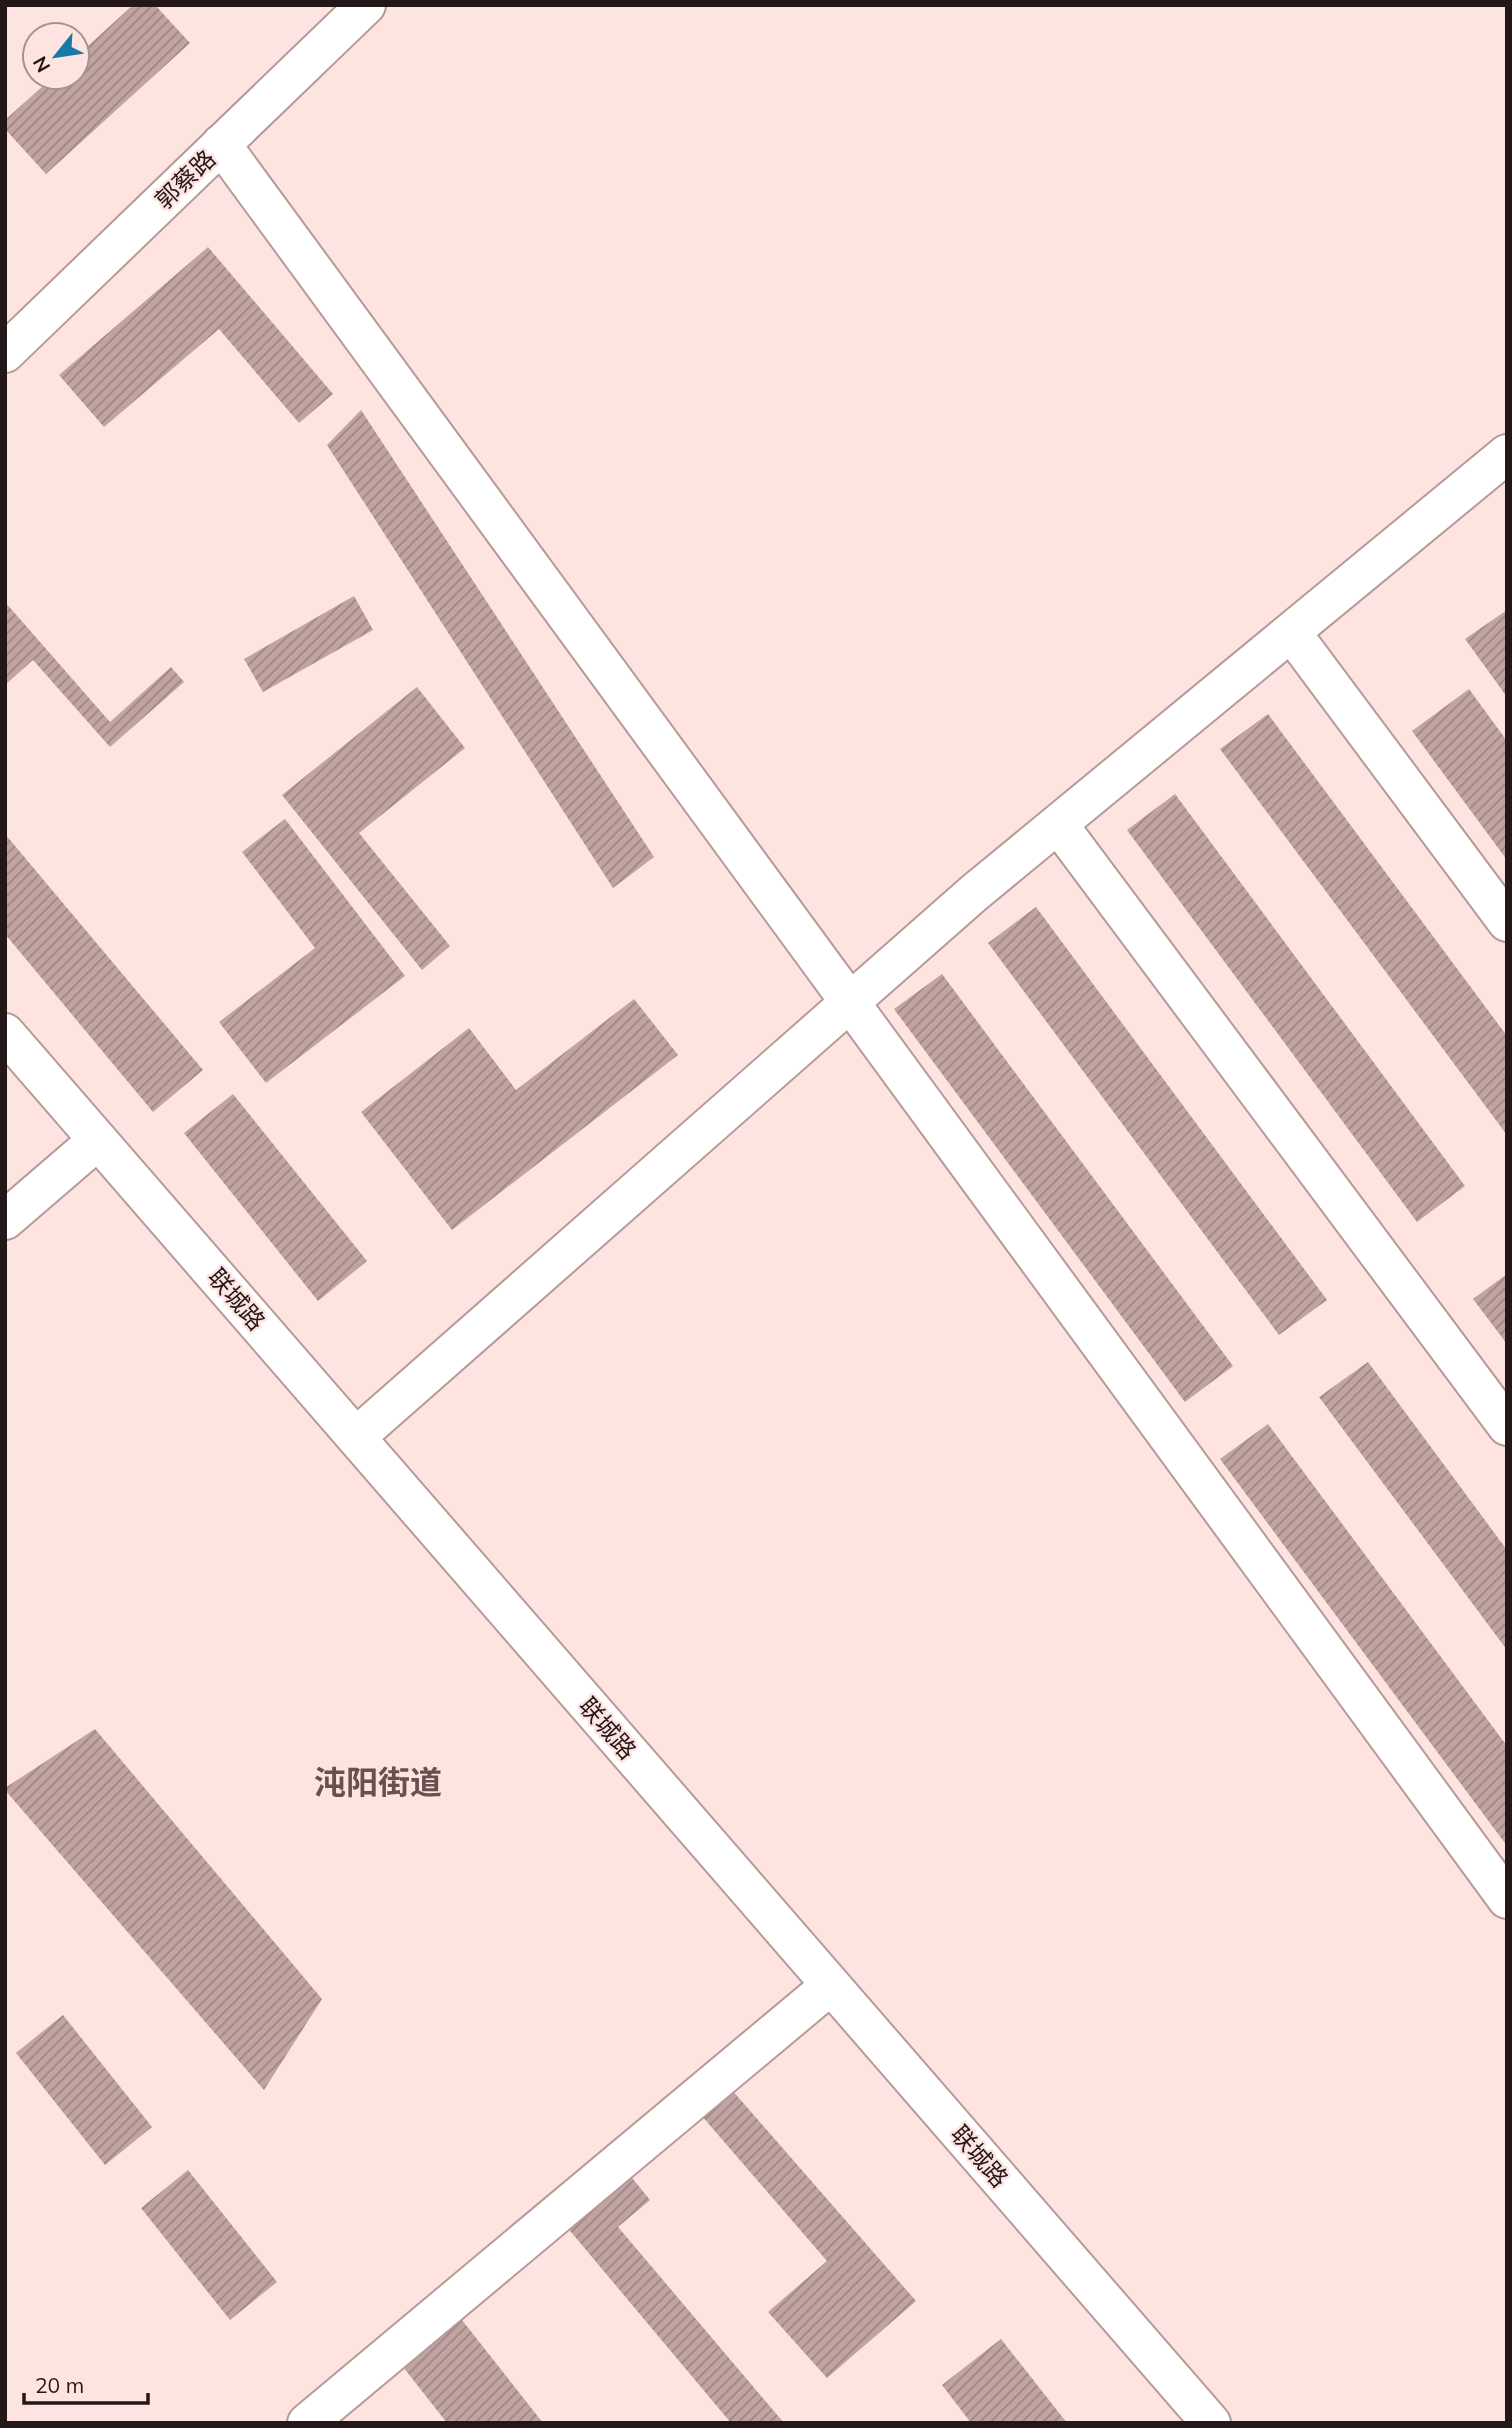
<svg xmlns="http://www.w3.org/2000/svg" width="1512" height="2428" font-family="Mulish,'Noto Sans SC',sans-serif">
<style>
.building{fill:url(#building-hatch)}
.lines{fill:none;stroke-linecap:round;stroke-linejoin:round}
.minor-casing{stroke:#b79a97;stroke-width:42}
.minor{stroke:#fff;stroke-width:38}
.labels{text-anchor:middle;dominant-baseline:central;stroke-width:5;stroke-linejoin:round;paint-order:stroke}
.street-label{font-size:24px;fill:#231817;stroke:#fde4e1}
.district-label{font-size:32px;font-weight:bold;fill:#694f4d;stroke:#fde4e1}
</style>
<defs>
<pattern id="building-hatch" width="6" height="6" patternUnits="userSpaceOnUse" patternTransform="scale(1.75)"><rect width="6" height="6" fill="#c1a4a1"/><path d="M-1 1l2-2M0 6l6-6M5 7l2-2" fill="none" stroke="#9c8582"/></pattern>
</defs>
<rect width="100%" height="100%" fill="#fde4e1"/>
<path class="building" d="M133,5H155L190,43L46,174L5,129V120L53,77H77V56Z
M208,247L333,394L299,423L219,329L104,427L59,375Z
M361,410L654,857L613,888L327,445Z
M354,596L373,630L263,692L244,659Z
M5,602L110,722L171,667L184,682L110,747L33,660L5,685Z
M1507,610V697L1465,639Z
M417,687L465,748L359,833L450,946L422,970L282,795Z
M1469,689L1507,741V860L1412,731Z
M1268,714L1507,1036V1135L1220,749Z
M1175,794L1465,1186L1417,1222L1127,830Z
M285,819L405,976L266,1083L219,1022L315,948L242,852Z
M5,834L203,1070L153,1112L5,934Z
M1036,907L1327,1300L1279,1335L988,943Z
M942,974L1233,1366L1185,1402L894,1009Z
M634,999L678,1055L452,1230L361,1112L469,1028L516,1090Z
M233,1094L367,1261L318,1301L184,1133Z
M1507,1274V1344L1473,1299Z
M1368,1362L1507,1550V1650L1319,1397Z
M1268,1424L1507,1746V1846L1220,1459Z
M95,1729L322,1999L264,2090L5,1790V1788Z
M63,2015L152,2127L105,2165L16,2053Z
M731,2089L916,2301L827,2378L768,2312L827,2261L701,2115Z
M188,2170L277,2282L230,2320L141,2208Z
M628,2173L650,2200L618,2227L784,2423H731L566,2226Z
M462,2320L543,2423H447L403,2367Z
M1001,2339L1067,2423H971L942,2385Z"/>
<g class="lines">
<defs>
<path id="minor" d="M221,144L1507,1899
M5,353L366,5
M1291,632L1507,922
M1058,824L1507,1426
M5,1033L1211,2423
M5,1220L98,1140
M356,1437L974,893L1507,454
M307,2423L831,1985"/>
</defs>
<use href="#minor" class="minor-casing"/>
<use href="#minor" class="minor"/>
</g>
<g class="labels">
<g class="street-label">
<text transform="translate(185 179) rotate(-44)">郭蔡路</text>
<text transform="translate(237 1299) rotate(49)">联城路</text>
<text transform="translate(608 1728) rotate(49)">联城路</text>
<text transform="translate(980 2156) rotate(49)">联城路</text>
</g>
<g class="district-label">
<text x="378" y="1782">沌阳街道</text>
</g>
</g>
<rect width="1512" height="2428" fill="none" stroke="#231817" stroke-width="14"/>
<g transform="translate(56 56) rotate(240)"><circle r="33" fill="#fde4e1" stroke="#a69290" stroke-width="2"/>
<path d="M0-5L12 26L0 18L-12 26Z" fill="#157ba6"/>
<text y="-10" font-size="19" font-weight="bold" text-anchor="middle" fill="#231817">N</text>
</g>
<path d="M24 2393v10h124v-10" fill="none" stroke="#231817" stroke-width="3.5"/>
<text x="35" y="2393" font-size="21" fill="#231817" stroke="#fde4e1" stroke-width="5" paint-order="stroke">20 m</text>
</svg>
